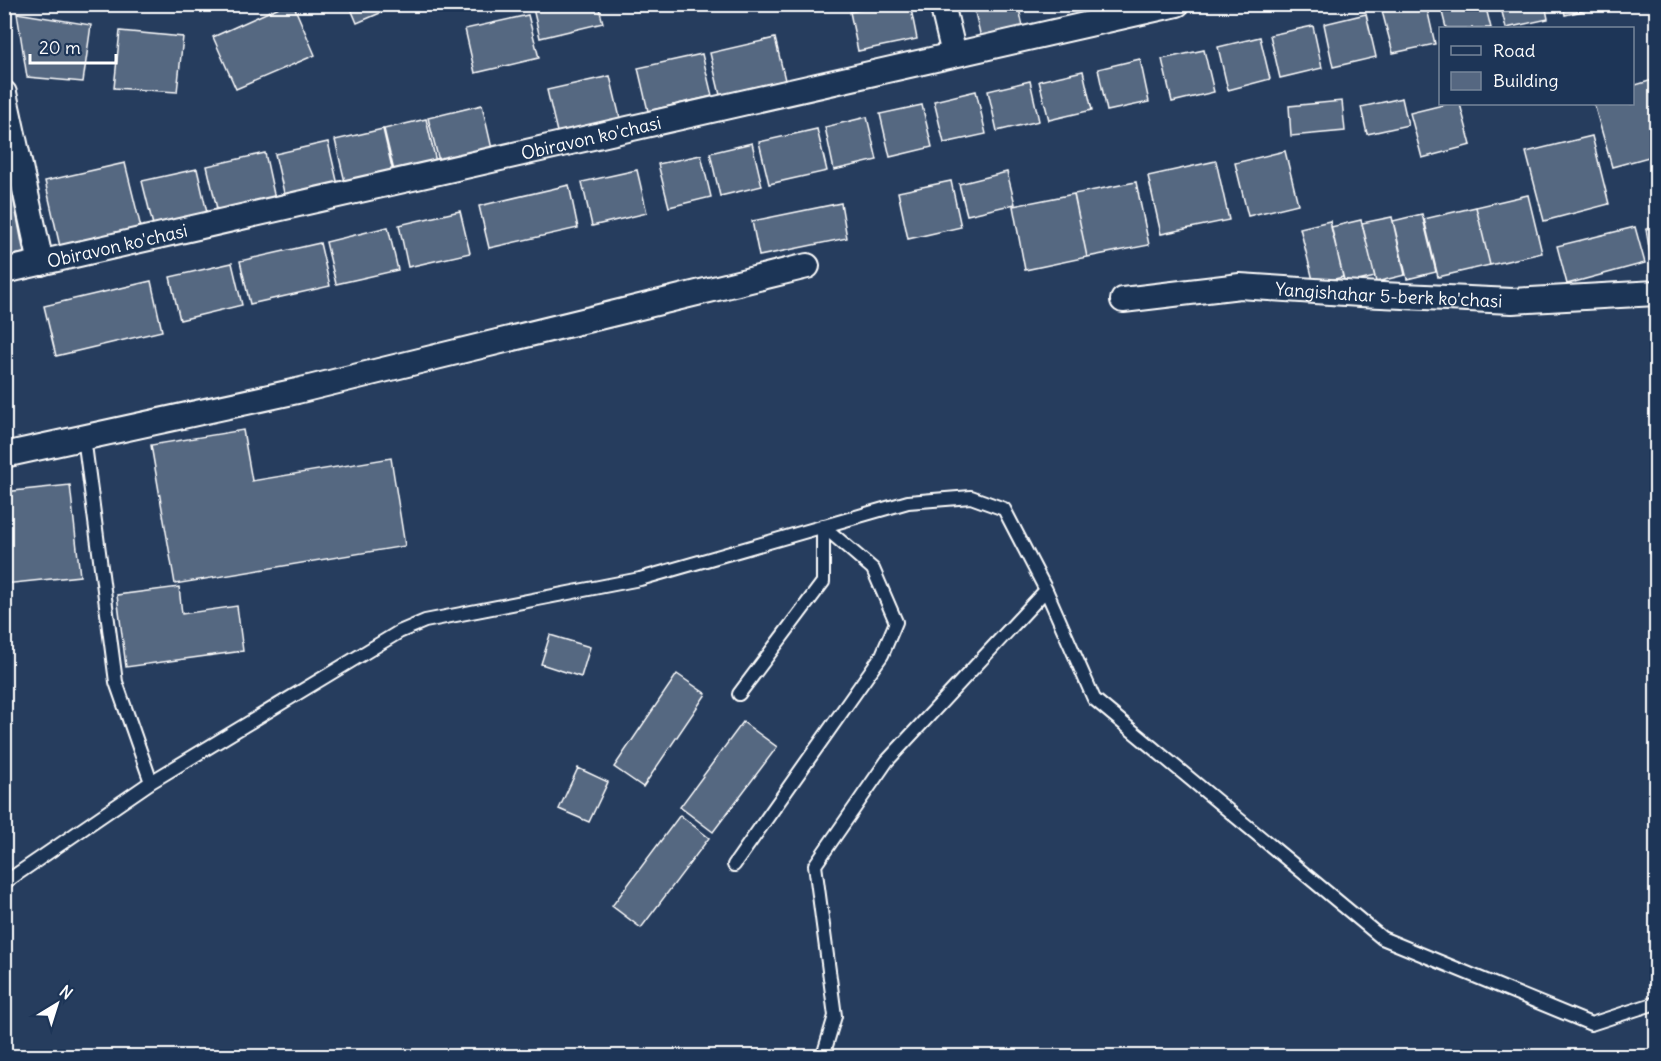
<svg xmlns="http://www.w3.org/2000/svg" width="1661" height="1061" font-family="Delius,sans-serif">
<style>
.building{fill:#556781;stroke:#fff;stroke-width:1.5}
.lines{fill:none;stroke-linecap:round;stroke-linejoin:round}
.lane-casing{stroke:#fff;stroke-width:16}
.street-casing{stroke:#fff;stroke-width:28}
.lane{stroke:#1d3557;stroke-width:12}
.street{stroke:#1d3557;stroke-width:24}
.labels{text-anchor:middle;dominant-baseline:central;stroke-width:6;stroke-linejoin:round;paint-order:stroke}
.street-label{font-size:18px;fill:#fff;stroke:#1d3557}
</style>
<rect width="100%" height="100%" fill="#263d5e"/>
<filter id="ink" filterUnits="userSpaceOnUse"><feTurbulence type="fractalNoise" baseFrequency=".0167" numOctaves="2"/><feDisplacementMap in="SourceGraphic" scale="12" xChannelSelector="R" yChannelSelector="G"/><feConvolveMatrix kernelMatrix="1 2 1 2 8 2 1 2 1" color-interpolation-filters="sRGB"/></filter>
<g filter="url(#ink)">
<path class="building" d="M286,4H293L315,55L236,89L213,37Z
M349,4H401L357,23Z
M532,4H598L603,23L540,38Z
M889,4H910L917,39L858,51L850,12Z
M973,4H1018L1024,31L982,42Z
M1084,4H1129L1086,17Z
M1410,4H1426L1435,44L1393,53L1382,11Z
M1440,4H1485L1491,28H1446Z
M1500,4H1545L1548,19L1506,28Z
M1563,4H1608V5L1565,15Z
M17,13L91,25L83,82L27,77Z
M1366,14L1376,57L1333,67L1324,24Z
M528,15L539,58L475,73L465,29Z
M1313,26L1322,68L1280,78L1270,35Z
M120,31L183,37L177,92L114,88Z
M1260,37L1270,79L1228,90L1218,47Z
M775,38L785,80L720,95L710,53Z
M1204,50L1214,92L1172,102L1162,59Z
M702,54L712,96L648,111L638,68Z
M1140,59L1149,102L1107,111L1098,69Z
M1083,71L1092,110L1049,120L1039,81Z
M610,76L620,118L557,132L547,90Z
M1656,79V155L1612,167L1594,104H1632V86Z
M1030,81L1039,121L997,131L988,91Z
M976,91L986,134L944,143L934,101Z
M1402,98L1408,125L1367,134L1361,107Z
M1342,101L1345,131L1291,136L1289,106Z
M1447,104H1460L1471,145L1422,158L1410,113Z
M482,105L492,149L439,161L428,118Z
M922,105L932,147L890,157L880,114Z
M867,117L877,160L834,170L825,127Z
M426,119L436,162L394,171L384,129Z
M383,129L393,172L345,182L335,140Z
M817,129L827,171L769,184L759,142Z
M1592,136L1609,204L1544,221L1526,152Z
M328,142L338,185L285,197L275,154Z
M752,143L762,186L720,196L710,153Z
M4,150L24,253L4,257Z
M1285,151L1298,204L1248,216L1235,163Z
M265,153L275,199L218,213L207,166Z
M701,155L711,197L669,207L658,164Z
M1216,161L1229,220L1161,234L1148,176Z
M125,163L142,232L61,251L45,181Z
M197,169L208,217L154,229L142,181Z
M637,170L647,213L592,226L582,182Z
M1007,172L1015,204L967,215L959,184Z
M951,181L961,227L908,239L898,192Z
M1136,182L1149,245L1087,257L1074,194Z
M569,185L578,228L489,248L479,206Z
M1074,194L1087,257L1025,270L1013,206Z
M1528,195L1542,253L1490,265L1476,207Z
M841,203L847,238L759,256L752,221Z
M1476,207L1490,265L1438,277L1424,219Z
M460,211L470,253L408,267L399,225Z
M1422,214L1436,272L1407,279L1393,221Z
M1392,217L1405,275L1376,282L1362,223Z
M1361,220L1375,277L1345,284L1331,227Z
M1330,221L1343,277L1314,284L1300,228Z
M388,227L398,270L336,284L326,242Z
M1635,227L1645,263L1567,284L1557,246Z
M1656,227V259L1651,260L1646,229Z
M320,243L330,286L250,304L240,261Z
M232,263L242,305L180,320L170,277Z
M151,281L162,331L56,356L44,306Z
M243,430L252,481L391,458L405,546L175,584L151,445Z
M70,485L80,576L4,584V492Z
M179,587L182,614L237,606L243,651L126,667L117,595Z
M550,635L590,647L581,677L541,664Z
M677,674L706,694L643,787L614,767Z
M743,722L777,747L713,832L680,807Z
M578,768L608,782L589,822L559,809Z
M680,815L709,838L641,928L612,906Z"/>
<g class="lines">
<defs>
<path id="lane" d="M84,437L116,682L151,782
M734,865L882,655L896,622L873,569L823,526V582L739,694
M4,883L151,782L399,632L425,621L640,579L908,502L971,497L1004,509L1046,590L1094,699L1382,938L1591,1024L1656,1003
M823,1056L835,1016L815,865L887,761L1046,590"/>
<g id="street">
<path d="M942,4L954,54"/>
<path d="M4,93L41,263"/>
<path id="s1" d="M4,271L1177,4"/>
<path id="s2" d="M1123,300L1240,286L1360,294L1512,301L1656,293"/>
<path d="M4,455L297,391L807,266"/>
</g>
</defs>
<use href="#lane" class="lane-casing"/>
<use href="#street" class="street-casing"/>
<use href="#lane" class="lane"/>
<use href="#street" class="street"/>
</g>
</g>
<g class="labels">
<g class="street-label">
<text stroke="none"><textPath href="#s1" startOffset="602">Obiravon ko'chasi</textPath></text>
<text stroke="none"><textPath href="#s1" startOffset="116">Obiravon ko'chasi</textPath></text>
<text stroke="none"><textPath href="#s2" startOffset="267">Yangishahar 5-berk ko'chasi</textPath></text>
</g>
</g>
<rect width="1661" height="1061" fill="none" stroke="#1d3557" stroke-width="24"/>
<rect x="12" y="12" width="1637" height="1037" fill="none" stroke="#fff" stroke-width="2" filter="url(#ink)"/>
<rect x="1439" y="27" width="195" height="78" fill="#1d3557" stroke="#77869a" stroke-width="1.5"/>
<rect x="1451" y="46" width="30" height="9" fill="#1d3557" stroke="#77869a" stroke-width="1.5"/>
<text x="1493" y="57" font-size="18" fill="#ffffff">Road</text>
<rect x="1451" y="72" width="30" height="18" fill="#556781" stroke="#77869a" stroke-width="1.5"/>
<text x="1493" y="87" font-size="18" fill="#ffffff">Building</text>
<g transform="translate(57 1004) rotate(38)" stroke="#1d3557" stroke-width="4.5" paint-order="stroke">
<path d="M0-4.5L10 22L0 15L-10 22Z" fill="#ffffff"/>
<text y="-9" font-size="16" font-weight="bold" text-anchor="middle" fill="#ffffff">N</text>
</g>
<path d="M30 54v9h86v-9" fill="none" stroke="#ffffff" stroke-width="3"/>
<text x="39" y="54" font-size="18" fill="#ffffff" stroke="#1d3557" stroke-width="4.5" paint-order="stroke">20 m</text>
</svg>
